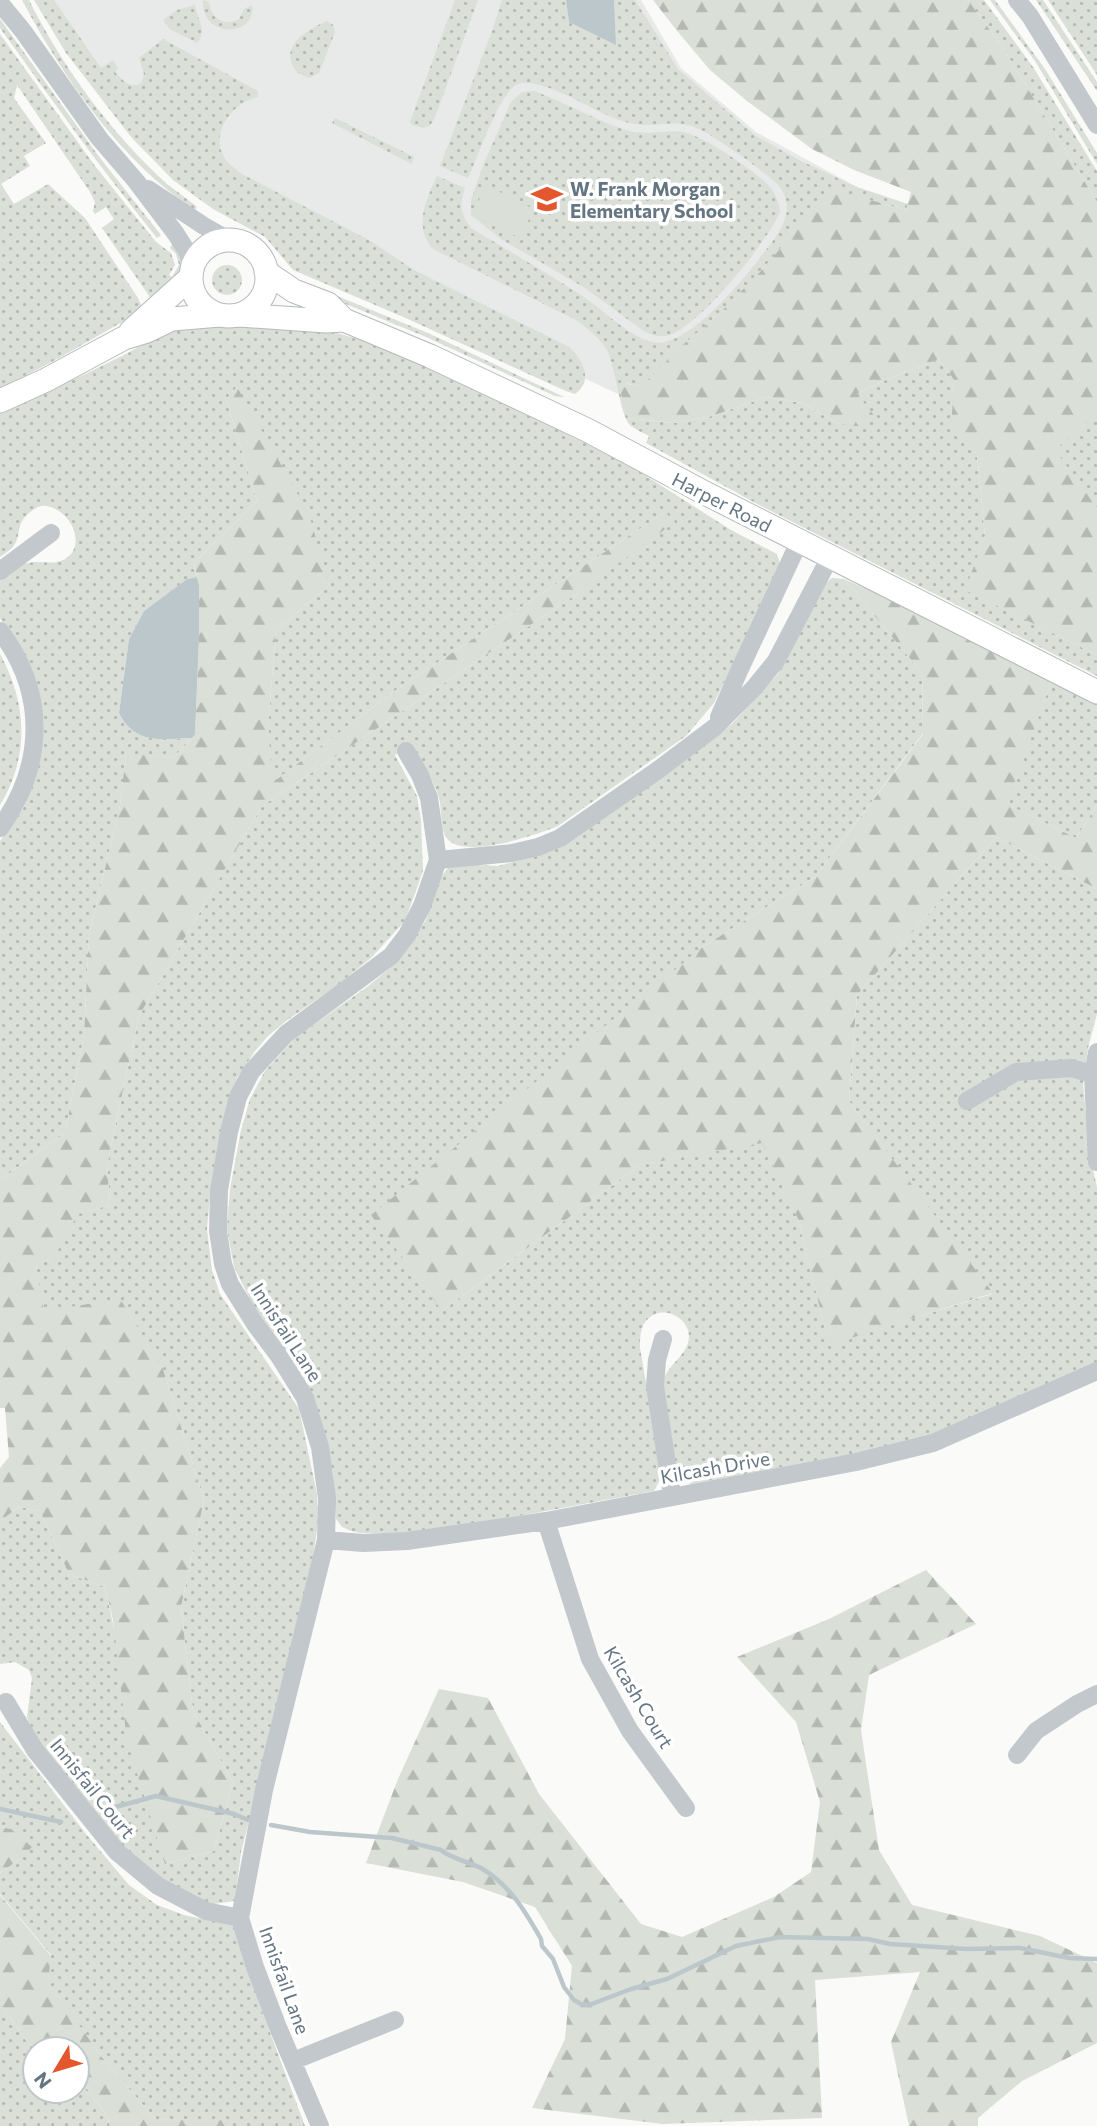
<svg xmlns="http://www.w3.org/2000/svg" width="1097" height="2126" font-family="Commissioner,sans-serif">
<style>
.built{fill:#e8e9e9}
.green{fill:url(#green-dots)}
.forest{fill:url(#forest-firs)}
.pitch{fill:#dadfd7}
.water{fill:#bbc7cb}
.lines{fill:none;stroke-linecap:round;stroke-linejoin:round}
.stream{stroke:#bbc7cb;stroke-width:4.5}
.major-casing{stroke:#b5babe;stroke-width:25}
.minor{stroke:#c3c8cc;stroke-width:18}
.major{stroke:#fff;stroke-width:23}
.labels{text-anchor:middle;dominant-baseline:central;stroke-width:7;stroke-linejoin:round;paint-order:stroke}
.poi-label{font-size:19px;font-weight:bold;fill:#657683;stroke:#fff;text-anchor:start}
.street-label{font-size:19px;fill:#657683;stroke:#fff}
</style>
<defs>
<pattern id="green-dots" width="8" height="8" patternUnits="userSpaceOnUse" patternTransform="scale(1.75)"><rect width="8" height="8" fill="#dadfd7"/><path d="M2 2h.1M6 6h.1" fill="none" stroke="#b4b9b4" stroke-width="1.8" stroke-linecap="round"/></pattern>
<pattern id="forest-firs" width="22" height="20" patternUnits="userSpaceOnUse" patternTransform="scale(1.75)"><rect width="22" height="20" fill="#dadfd7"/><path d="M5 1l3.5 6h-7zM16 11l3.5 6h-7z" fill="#b4b9b4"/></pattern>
</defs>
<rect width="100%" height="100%" fill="#fafaf8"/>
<path class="built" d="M52,0H641L681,68L756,132L857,187L638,403L308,252L184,165L83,50Z"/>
<path class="green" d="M22,0H29C63,68 111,133 167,184C177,192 188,199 197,207L195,210C122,163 62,76 22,0Z
M34,0H54L101,68L113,60L118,68L115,72C123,81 129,88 141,84L144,74L139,58L163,39L258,91V97C235,101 212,129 222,153C226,163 234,168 242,174L369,240L414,270L569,347C583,360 594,381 575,394L566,391L401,316L293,270L265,237L213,209L173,180L131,137L66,53Z
M203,0L209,2C211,19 224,27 239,19L244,9L252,5C257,37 201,40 203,0Z
M455,0H478L435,117L430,126L423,128L412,125L410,122Z
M502,0H566L569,22L616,45L614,0H635L678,69L756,136L797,159L857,187L908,204L906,210L831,190L798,223L784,244L762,270L719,314L679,348L651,377L639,386L626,383L628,418L674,423L712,416L766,397L802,403L839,424L857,394L883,381L939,359L954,380L952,431L977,454L985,536L966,590L1097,655V676L759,505L646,443L649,436C643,433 635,429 630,425C620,415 616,370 608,352C601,339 589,330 578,321L433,249C413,225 426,201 437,176L465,188C459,207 460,212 471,228C509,251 547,273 584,297C604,311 622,330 645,340C650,342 659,344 665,342C696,335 739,285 759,259C774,239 797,216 782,190C774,177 712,134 697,128C680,120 663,125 645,125C635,125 624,122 614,118C592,110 538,74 516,85C499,94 477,159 468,178L440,166L492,31Z
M968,0H984L1033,67L1097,171V202L1003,48Z
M990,0H995L1045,69L1097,153V164L1035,61Z
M1036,0H1043L1097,82V91Z
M1048,0H1097V75Z
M195,5C197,19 208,31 197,43L170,29L163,20L177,10Z
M0,19L100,158L161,235L157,238C102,170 51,99 0,28Z
M327,21L333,25L335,32L319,73L309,78C301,75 295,72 292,64C283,43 311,28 327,21Z
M0,34L95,166L156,242L171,253L175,265L169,275L172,277L179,265L176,254L170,248L173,243L176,245L184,267L180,274L154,303L102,228L114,219L106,207L95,214L93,211L95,202L90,192L17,85L14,98L46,143L24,156L30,166L1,184L14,204L48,184L85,218L138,298L143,310L61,357L0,389Z
M534,91C567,103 596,121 629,131C647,136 666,129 684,132C703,136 757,172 770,187C776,195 779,203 780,212C768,241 696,331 666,336C658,337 652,335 645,332L585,288L501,239L471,215V200L484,163L507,111L511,102L522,92Z
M335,118L414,157L412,164L332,123Z
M212 280a15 15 0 1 1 30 0a15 15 0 1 1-30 0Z
M327,292L428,333L564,397L555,396L426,337L324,295Z
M180,323L236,327L260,324L313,326L375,344L490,395L632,467L731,530L777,554L780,564L767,596L714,703L686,736L558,826C539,834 456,863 445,835C440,825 442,809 439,798C433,779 422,760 410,745L395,755L417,796L421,820L423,871L405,921L372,957L339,984L286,1021L267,1037L255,1051L237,1078L221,1131L211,1184L207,1229L212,1270L220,1294L299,1409L317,1494L318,1523L307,1598L241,1852L235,1901L213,1904L186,1897L132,1861L35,1738L27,1717L32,1678L29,1670L15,1662L0,1664V1521L19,1507L40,1511L69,1574L105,1587L165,1864L214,1851L233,1782L193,1711L181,1607L204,1500L162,1366L43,1311L36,1265L54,1257L77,1214L110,1205L107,1165L139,1016L262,806L581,591L665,512L393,692L271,784L268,723L276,631L329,585L236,388L226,399L257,501L194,563L197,577L187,579L144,611L129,639L119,713C135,745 161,739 192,738L173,758L126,754L120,806L89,935L84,1035L65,1133L0,1180V841L23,809L33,780L21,652L0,618V580C8,575 18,565 28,563C40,560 54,566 65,559C87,546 72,511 47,506C41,505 37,507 33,510C13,524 23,534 13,547C9,551 4,554 0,557V410L81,376L126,354Z
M1097,414V508L1054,450Z
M832,578L844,579L922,673L923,733L815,877L704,946L442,1311L640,1165L763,1142L798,1219L829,1344L992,1294L849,1101L857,995L996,837L1097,889V1014L1088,1048L1083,1084L1090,1157L1097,1187V1366L938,1435L906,1444L691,1484L678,1477C675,1461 659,1392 663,1381C669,1362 694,1352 688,1330C683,1315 662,1306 649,1318C640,1325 640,1337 640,1348L662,1476L654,1491L444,1530L402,1534L361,1533L351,1531L342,1527L336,1519L333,1472L314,1406L259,1317L234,1267L227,1229L230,1189L241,1130L250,1099L265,1071L295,1038L367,987L396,963L425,922L441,877L447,869L455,864L498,866L544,854L597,823L693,753L732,724L778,674L823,585Z
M0,654C27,703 30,756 0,805Z
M1052,680L1097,702V805L1076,838L1006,804Z
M0,1722L86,1834L129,1885L157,1905L184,1915L217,1922L227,1921L238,1927L260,2006L305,2126H230V2121L155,2119L101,2056L47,1981L51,1955L0,1894V1873L20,1859L11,1829L0,1827Z
M0,2002L27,2042L38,2049H35V2091H77V2075L107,2116L110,2126H0Z"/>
<path class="forest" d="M653,0H968L1003,48L1097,202V414L1055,450L1097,508V655L965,590L985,536L977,454L951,431L954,380L939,359L883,381L857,394L873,414L865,427L839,424L802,403L766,397L712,416L674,423L628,418L618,383L639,386L651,377L679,348L718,315L762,270L784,244L798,223L831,189L906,210L911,192L854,170L812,149L747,101L710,70L678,32Z
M237,387L309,514L329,585L276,631L268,723L272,783L393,692L665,512L675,522L581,591L262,806L139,1016L107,1165L110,1205L78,1214L54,1257L36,1265L44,1311L120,1299L162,1366L204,1500L181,1607L193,1711L233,1782L214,1851L165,1864L127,1741L113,1620L105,1587L69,1574L40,1511L19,1507L0,1521V1468L9,1457L5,1408H0V1180L65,1133L84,1035L89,935L120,806L126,753L173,758L195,735L199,639V585L194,563L257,501L226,399Z
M844,579L953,627L1052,680L1007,804L1076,838L1097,805V889L996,837L857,995L849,1101L993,1293L829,1345L798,1219L762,1143L640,1165L442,1311L371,1215L704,946L815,877L923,734L922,673Z
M926,1570L976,1624L869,1675L861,1730L879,1850L912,1905L1040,1936L1097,1963V2043L1022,2081L978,2118V2126H909L891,2042L920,1972L815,1980L822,2118L663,2124L532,2108L565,2039L572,1966L535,1907L463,1882L366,1863L398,1779L439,1689L488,1698L539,1794L641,1924L682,1937L774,1897L811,1872L820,1802L796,1722L737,1657L829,1619Z
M0,1827L11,1829L32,1847L20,1859L0,1873Z
M0,1895L51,1956L48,1981L101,2056L155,2119L230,2120V2126H110L107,2116L77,2075V2049H38L27,2042L0,2002Z"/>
<path class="pitch" d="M486,185L534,209L520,238L472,215Z"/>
<path class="water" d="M566,0H614L616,45L569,22Z
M197,577L199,585V639L195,735L192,738C161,739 135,745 119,713L129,639L144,611L187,579Z"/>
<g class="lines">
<path class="stream" d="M0,1809L61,1822
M108,1809L156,1796L234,1814L248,1820
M271,1825L310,1832L392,1838L441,1850C450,1858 469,1862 481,1868C510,1885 525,1911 541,1939L542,1946L553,1959L564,1987L574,2000L581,2004L589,2005L631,1989L667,1979L736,1946L780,1937L868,1939L890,1944L967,1949L1020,1948L1069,1958L1097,1959"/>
<defs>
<path id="major" d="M191 278a38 38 0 1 1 76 0a38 38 0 1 1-76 0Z
M266,272L294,291L328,304L344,320L430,356L587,430L703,492L1097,692
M239,315L326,321L344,320
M131,331L191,277
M0,401L46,380L124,338L147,331L172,319L220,315"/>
</defs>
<use href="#major" class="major-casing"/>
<path class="minor" d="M1017,0L1030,16L1097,125
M0,3L23,31L99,138L136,181L176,234L188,253L192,269
M148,189L204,226L229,240
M0,571L51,533
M0,631C47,693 45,765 0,828
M719,717L739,671L799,542
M438,860L512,853L538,847L560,838L658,770L715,727L754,688L776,661L830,557
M1097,1052L1093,1075L1097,1162
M967,1101L1016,1072L1072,1068L1093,1075
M663,1339L657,1360L655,1386L672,1496
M546,1521L590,1659L630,1731L686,1808
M326,1540L363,1543L407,1541L546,1521L856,1462L933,1443L1097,1371
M6,1702L35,1750L117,1852L158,1886L206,1911L240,1918
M1017,1755L1036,1731L1077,1704L1097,1694
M293,2061L395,2020
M320,2126L277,2025L255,1967L240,1918L264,1790L326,1540L327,1498L320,1447L305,1398L279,1356L255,1324L230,1284L223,1264L218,1231L219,1190L229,1132L238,1097L251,1072L286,1034L391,956L407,935L422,906L438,860L429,798L420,775L406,751"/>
<use href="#major" class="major"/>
</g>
<defs>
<symbol id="school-bare" viewBox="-9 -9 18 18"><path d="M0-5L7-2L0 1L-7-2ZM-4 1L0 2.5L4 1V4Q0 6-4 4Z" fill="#e4572e" stroke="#fff" stroke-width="2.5" paint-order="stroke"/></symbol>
</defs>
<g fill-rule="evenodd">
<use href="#school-bare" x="525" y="177" width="44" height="44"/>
</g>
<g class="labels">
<g class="poi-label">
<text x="570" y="188">W. Frank Morgan<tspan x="570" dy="22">Elementary School</tspan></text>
</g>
<g class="street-label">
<text transform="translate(722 502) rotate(27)">Harper Road</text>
<text transform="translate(287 1332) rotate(57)">Innisfail Lane</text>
<text transform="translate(715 1467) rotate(-10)">Kilcash Drive</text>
<text transform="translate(639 1697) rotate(59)">Kilcash Court</text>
<text transform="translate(93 1788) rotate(51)">Innisfail Court</text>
<text transform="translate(285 1980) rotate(70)">Innisfail Lane</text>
</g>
</g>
<g transform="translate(56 2070) rotate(232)"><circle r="33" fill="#ffffff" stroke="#c1c8cd" stroke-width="2"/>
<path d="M0-5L12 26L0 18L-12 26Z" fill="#e4572e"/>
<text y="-10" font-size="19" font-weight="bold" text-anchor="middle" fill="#657683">N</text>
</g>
</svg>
